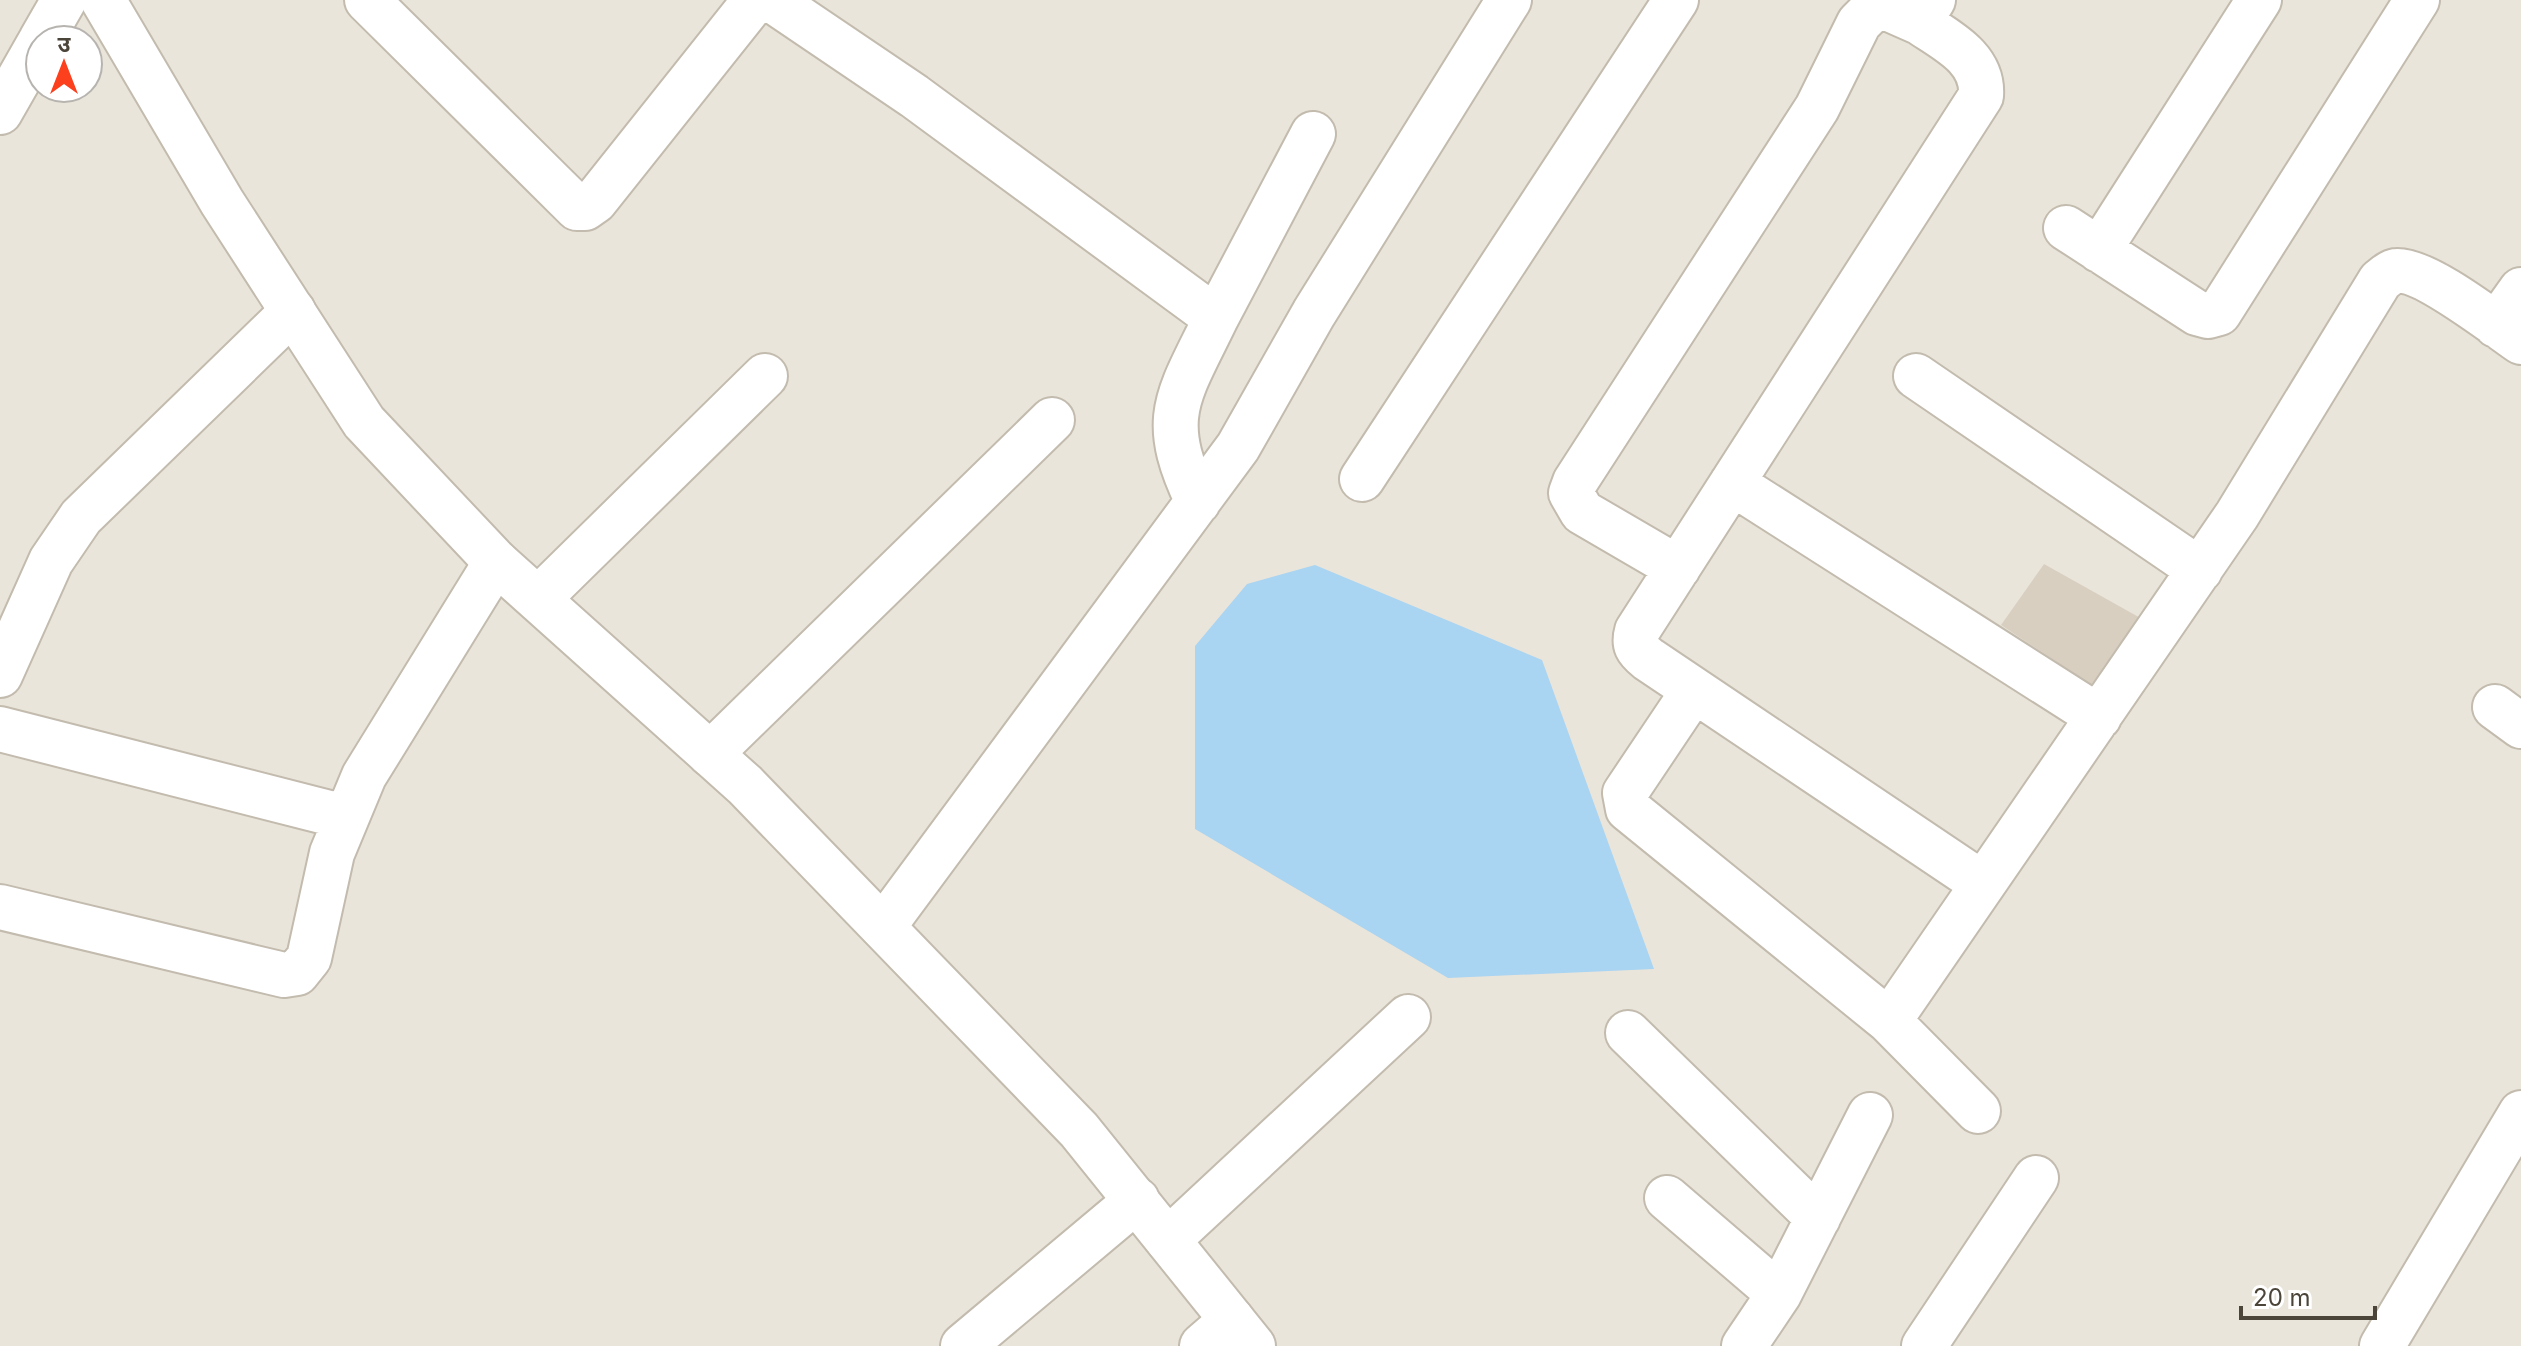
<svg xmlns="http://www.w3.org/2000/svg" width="2521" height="1346" font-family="Inter,'Noto Sans Devanagari',sans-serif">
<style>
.residential{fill:#eae5da;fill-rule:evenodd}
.water{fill:#a9d4f2}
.building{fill:#d8cfc1}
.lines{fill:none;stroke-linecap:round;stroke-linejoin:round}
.minor-casing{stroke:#c2bbae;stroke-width:48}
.tertiary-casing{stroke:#c2bbae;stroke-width:48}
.minor{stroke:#fff;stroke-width:44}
.tertiary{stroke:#fff;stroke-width:44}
</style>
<rect width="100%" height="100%" fill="#f6f3ec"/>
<path class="residential" d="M0,0H2521V1346H0ZM40,40H88V88H40Z"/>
<path class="water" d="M1315,565L1542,660L1654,969L1448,978L1195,829V646L1247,584Z"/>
<path class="building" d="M2044,564L2144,620L2099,690L2001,625Z"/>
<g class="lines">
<defs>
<path id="minor" d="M367,0L577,208H585L595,201L755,0
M772,0L914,96L1216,318C1178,397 1157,417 1198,502
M1933,0L1919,22C1947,41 1984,58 1981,96L1637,631C1633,645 1637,650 1648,659L1983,884
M41,40L64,0
M0,112L40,42
M2066,228L2197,313L2208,316L2219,313L2417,0
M2099,250L2259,0
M1216,318L1313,134
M2496,325L2521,290
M1916,376L2200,570
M1362,479L1676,0
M1732,483L2099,717
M1678,568L1582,512L1571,493L1575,482L1817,108L1859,23L1871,11L1885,7L1919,22
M538,599L765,376
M0,675L51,561L81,517L293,311
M1694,690L1625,793L1628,809L1889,1021L1978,1111
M2495,707L2521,726
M0,729L345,817
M710,754L1052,420
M0,907L284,975L297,973L309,958L332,853L364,776L496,562
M883,927L1238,447L1314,313L1509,0
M1889,1021L2237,515L2380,281C2385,277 2390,272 2396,271C2424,268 2496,325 2521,342
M1628,1033L1818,1218
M1667,1198L1779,1294
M1168,1240L1408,1017
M963,1346L1137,1200
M1202,1346L1232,1320
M1744,1346L1779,1294L1870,1115
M1924,1346L2036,1178
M2382,1346L2521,1113"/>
<path id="tertiary" d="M103,0L222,202L364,422L496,562L745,785L1079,1130L1253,1346"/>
</defs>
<use href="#minor" class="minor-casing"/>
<use href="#tertiary" class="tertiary-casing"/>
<use href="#minor" class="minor"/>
<use href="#tertiary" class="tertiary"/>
</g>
<g transform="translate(64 64)"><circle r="38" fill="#ffffff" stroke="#b7b4b0" stroke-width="2"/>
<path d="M0-6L14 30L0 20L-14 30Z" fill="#fc3f1d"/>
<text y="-12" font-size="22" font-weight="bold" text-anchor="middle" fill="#4b4439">उ</text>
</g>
<path d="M2241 1306v12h134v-12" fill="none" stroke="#4b4439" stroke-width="4"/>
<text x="2253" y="1306" font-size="24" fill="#4b4439" stroke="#ffffff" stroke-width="6" paint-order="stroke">20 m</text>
</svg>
